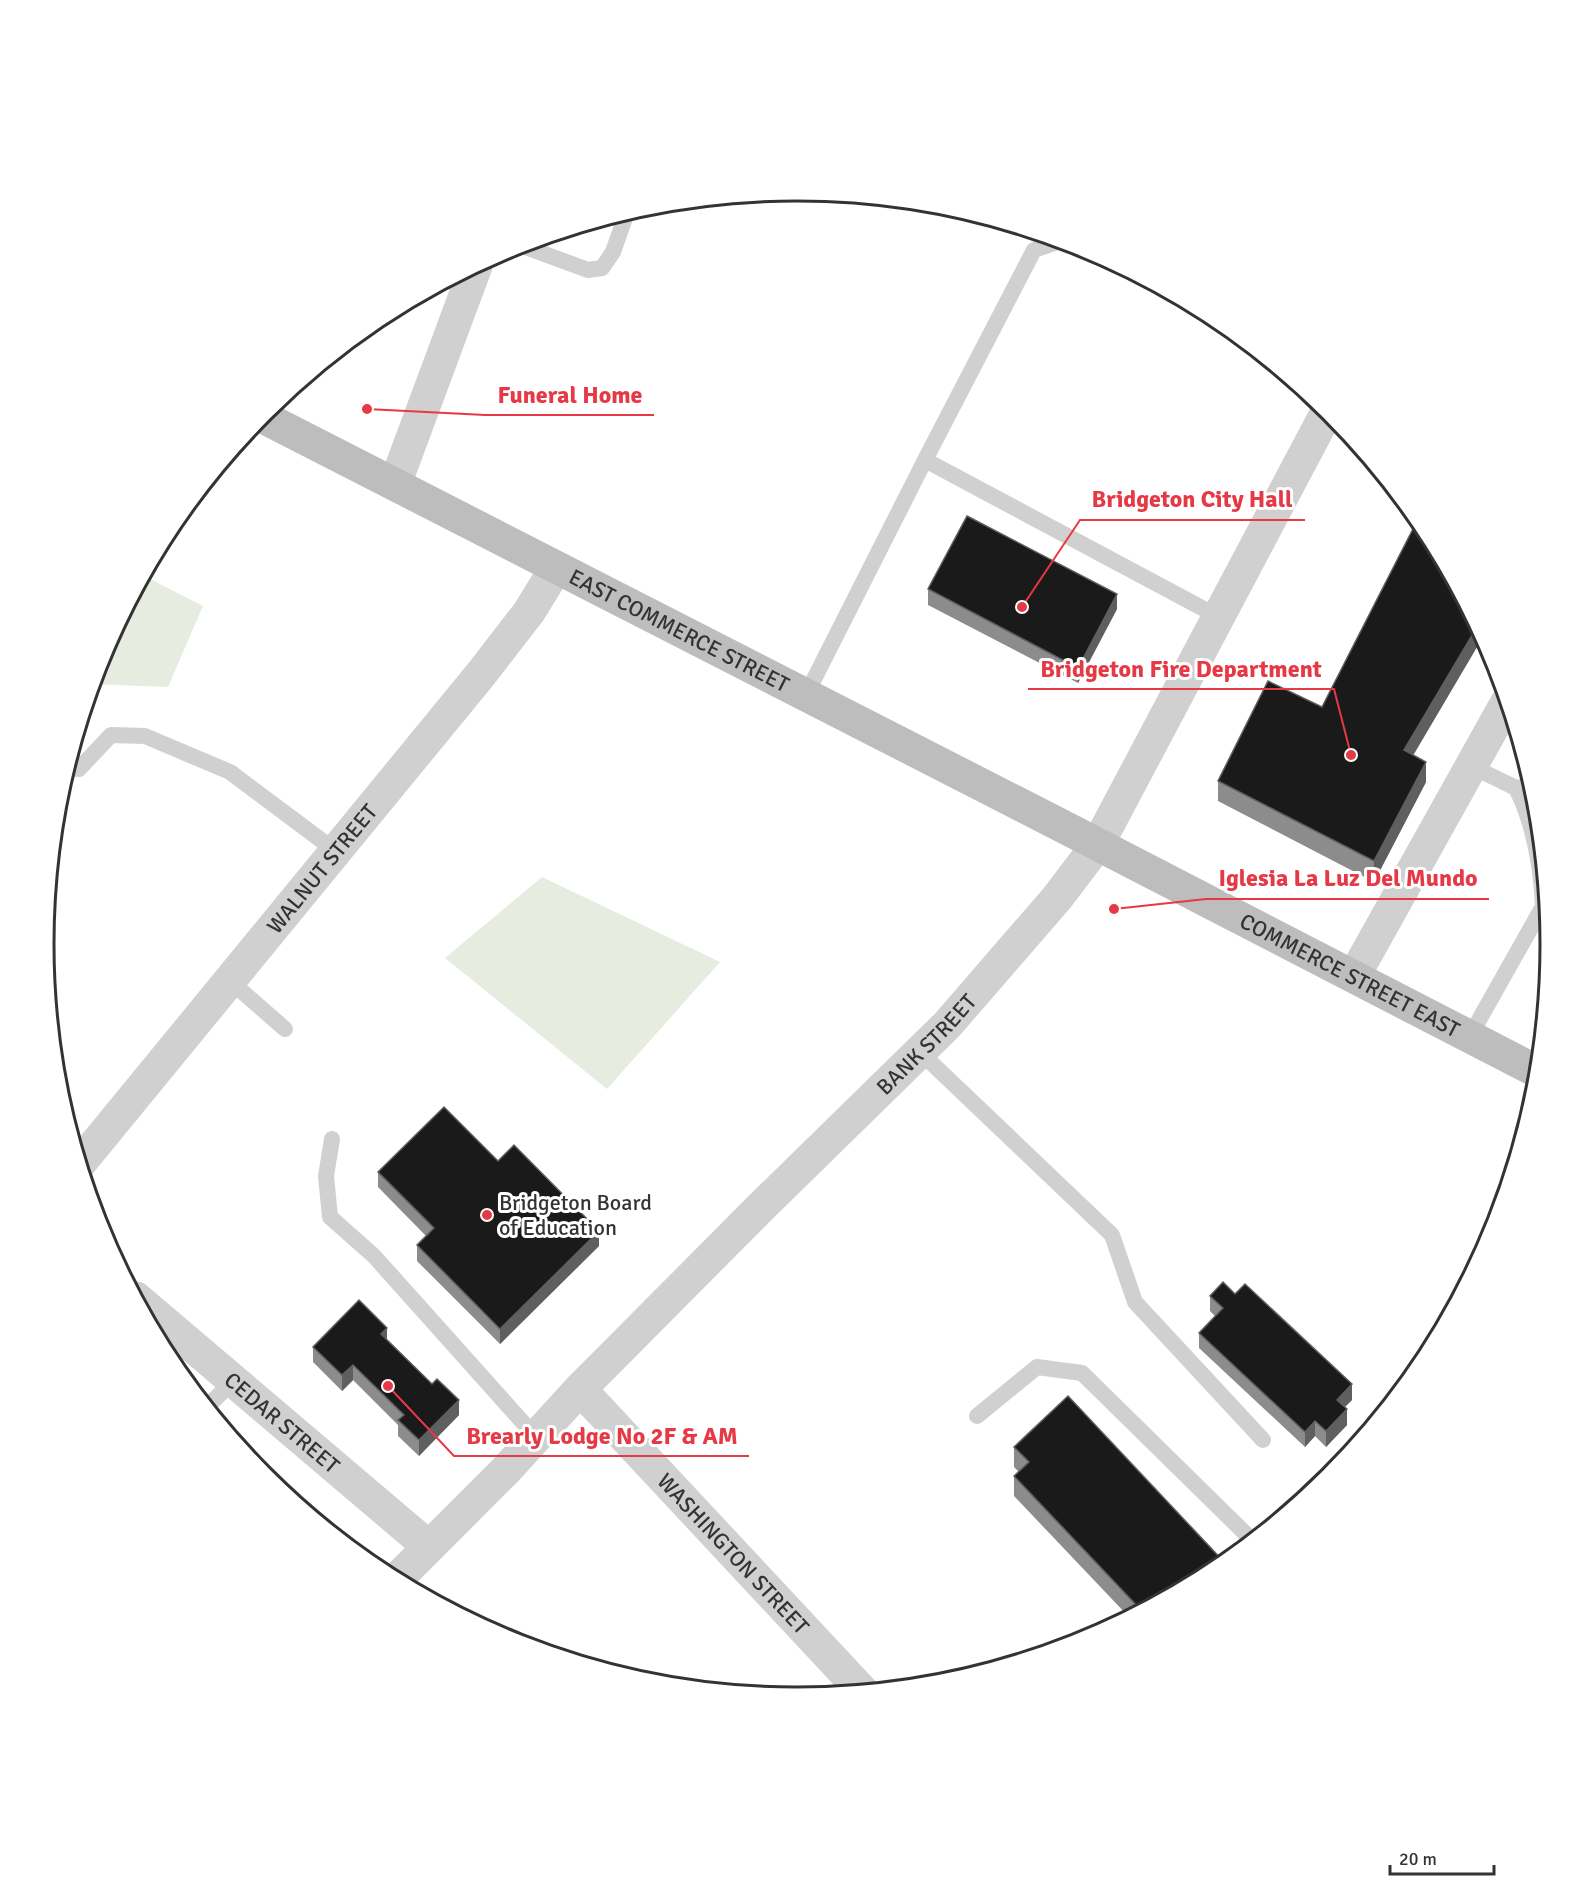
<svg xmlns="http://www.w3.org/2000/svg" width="1594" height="1889" font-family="Signika,sans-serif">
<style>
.green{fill:#e6ecdf}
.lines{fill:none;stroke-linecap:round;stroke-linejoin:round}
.lane{stroke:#d0d0d0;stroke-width:16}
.street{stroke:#d0d0d0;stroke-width:33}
.secondary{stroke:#bdbdbd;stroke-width:33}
.wall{fill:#8c8c8c}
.shaded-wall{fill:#5f5f5f}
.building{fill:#1a1a1a;stroke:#5f5f5f;stroke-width:1.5}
.poi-dot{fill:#e63946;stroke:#fff;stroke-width:2}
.labels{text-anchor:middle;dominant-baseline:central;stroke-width:6;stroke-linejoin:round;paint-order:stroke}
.street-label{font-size:22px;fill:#333;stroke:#fff}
.poi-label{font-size:22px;fill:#333;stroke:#fff;text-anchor:start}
.rim{fill:none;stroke:#333;stroke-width:3}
.leader{fill:none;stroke:#e63946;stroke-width:2}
.callout-dot{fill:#e63946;stroke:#fff;stroke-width:2}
.callout-label{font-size:24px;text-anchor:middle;font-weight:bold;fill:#e63946;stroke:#fff;stroke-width:6;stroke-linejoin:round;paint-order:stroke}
</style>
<rect width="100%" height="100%" fill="#fff"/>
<path class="green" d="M144,576L203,606L168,687L93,684L101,656Z
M542,877L720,962L607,1089L445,958Z"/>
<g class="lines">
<path class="lane" d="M1060,241L1034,250L925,460L1217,616
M520,245L588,270L602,268L613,252L627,212
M806,695L925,460
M1471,766L1516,788L1532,785
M67,768L79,769L111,735L145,736L230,772L337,852
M1516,788C1534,824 1541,866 1543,906
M230,981L285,1029
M1470,1036L1546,901
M920,1052L1112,1235L1135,1302L1263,1440
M332,1139L326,1176L330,1217L374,1256L536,1437
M207,1407L233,1381
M977,1416L1037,1367L1082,1373L1253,1541"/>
<g class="street">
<path d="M395,484L476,266"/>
<path d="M1354,976L1507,702"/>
<path id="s1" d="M80,1163L481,674L529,612L556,568"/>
<path id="s2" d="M136,1298L429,1547"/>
<path id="s3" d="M580,1389L863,1692"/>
<path id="s4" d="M396,1580L505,1471L580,1389L764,1204L947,1025L1057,898L1098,844L1328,410"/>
</g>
<path class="secondary" id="s5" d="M261,416L1066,828L1538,1072"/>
</g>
<path class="wall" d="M928,589L1117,609L1078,683L928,605Z
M1413,755L1426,782L1374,882L1218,801V781Z
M498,1161L599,1246L500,1344L417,1261V1245L426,1236L378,1187V1172Z
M1210,1296L1352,1400L1344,1407L1347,1425L1326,1447L1315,1436L1305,1447L1199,1348V1333L1215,1316L1210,1311Z
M387,1340L459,1415L419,1456L398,1436V1425L353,1380L342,1391L313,1362V1347Z
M1014,1447L1215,1571L1129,1617L1014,1496V1476L1019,1472L1014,1467Z"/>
<path class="shaded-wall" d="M1117,594V609L1078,683V668Z
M1477,627L1483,637L1404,771V750Z
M1426,762V782L1374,882V861Z
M599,1231V1246L500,1344V1329Z
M387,1328V1343L381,1334Z
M353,1365V1380L342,1391V1375Z
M1352,1384V1400L1337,1415V1400Z
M459,1400V1415L419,1456V1440Z
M1347,1409V1425L1326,1447V1431Z
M1315,1421V1436L1305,1447V1432Z"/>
<path class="building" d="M967,516L1117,594L1078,668L928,589Z
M1418,519L1424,526L1477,627L1404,750L1426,762L1374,861L1218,781L1268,681L1322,707Z
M444,1107L498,1161L514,1145L599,1231L500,1329L417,1245L434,1228L378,1172Z
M1223,1282L1235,1294L1245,1284L1352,1384L1337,1400L1347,1409L1326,1431L1315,1421L1305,1432L1199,1333L1223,1308L1210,1296Z
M359,1300L387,1328L381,1334L432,1384L437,1379L459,1400L419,1440L398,1420L404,1415L353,1365L342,1375L313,1347Z
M1068,1396L1225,1563L1215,1571L1142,1611L1014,1476L1029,1462L1014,1447Z"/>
<circle class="poi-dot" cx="487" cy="1215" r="6"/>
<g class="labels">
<g class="street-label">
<text stroke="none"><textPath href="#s5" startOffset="470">EAST COMMERCE STREET</textPath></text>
<text stroke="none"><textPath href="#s1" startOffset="381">WALNUT STREET</textPath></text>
<text stroke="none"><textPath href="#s5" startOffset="1224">COMMERCE STREET EAST</textPath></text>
<text stroke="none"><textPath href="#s4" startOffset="754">BANK STREET</textPath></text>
<text stroke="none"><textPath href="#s2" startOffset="192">CEDAR STREET</textPath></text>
<text stroke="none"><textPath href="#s3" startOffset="225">WASHINGTON STREET</textPath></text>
</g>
<g class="poi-label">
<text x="499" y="1202">Bridgeton Board<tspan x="499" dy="25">of Education</tspan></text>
</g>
</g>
<path d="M0 0H1594V1889H0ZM54 944a743 743 0 1 1 1486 0a743 743 0 1 1-1486 0Z" fill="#fff" fill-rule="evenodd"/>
<path class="rim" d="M54 944a743 743 0 1 1 1486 0a743 743 0 1 1-1486 0Z"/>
<path class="leader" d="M367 409L485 415H654M1022 607L1080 520H1305M1351 755L1334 689H1028M1114 909L1206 899H1489M388 1386L454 1456H749"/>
<g class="callout-dot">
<circle cx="367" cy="409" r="6"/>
<circle cx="1022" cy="607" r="6"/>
<circle cx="1351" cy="755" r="6"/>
<circle cx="1114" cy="909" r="6"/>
<circle cx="388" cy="1386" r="6"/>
</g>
<g class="callout-label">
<text x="570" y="403">Funeral Home</text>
<text x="1192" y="507">Bridgeton City Hall</text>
<text x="1181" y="677">Bridgeton Fire Department</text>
<text x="1348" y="886">Iglesia La Luz Del Mundo</text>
<text x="602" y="1444">Brearly Lodge No 2F &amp; AM</text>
</g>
<path d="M1390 1865v9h104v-9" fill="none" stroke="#333333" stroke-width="3"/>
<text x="1399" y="1865" font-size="18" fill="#333333" stroke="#ffffff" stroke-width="4.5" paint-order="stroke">20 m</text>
</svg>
